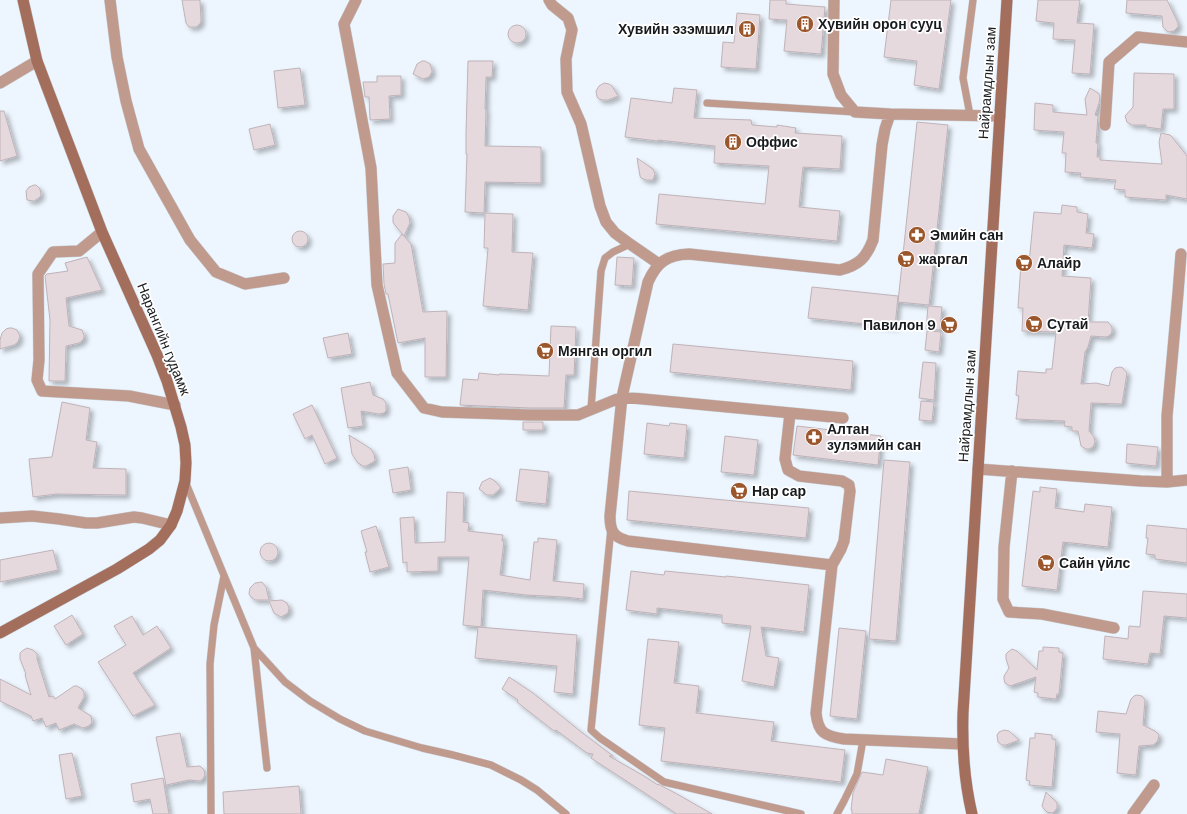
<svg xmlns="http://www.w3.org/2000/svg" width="1187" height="814" font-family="'DM Sans',sans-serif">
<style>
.building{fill:#e5d9de;stroke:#bfb3b8;filter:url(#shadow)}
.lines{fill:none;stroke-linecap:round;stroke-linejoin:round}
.service-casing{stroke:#cbd2da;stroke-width:8}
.minor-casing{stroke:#cbd2da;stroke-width:12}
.secondary-casing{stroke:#cbd2da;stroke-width:12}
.service{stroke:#c09a8d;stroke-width:7}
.minor{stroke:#c09a8d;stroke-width:11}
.secondary{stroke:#a46e5c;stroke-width:11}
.labels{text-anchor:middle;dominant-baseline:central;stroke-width:3.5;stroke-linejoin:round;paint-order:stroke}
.poi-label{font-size:14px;font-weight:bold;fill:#181b1e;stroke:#fff;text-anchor:start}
.street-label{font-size:14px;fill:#181b1e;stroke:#fff}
</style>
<defs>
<filter id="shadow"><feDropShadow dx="3.5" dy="3.5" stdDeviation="2" flood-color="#0004"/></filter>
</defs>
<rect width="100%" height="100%" fill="#edf5fe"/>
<path class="building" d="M182,0H200L201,21L200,24L196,27H189L186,23Z
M770,0H786V4L825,7L821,54L784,51L787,20L769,19Z
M891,0H951L939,89L914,85L917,61L884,57Z
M1038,0H1080L1077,23L1094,24L1090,74L1072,73L1075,40L1053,39L1054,23L1036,21Z
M1127,0H1167L1178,23V27L1174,31L1169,32L1167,31L1163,27L1162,16L1126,13Z
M737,13L760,15L756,69L721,67L723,42L734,43Z
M508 34a9 9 0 1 1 18 0a9 9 0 1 1-18 0Z
M422,61H425L430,64L432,70V72L429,77L423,79L413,74L417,64Z
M468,61H493L492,77H486L485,109H486L485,146L541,147V183L485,182L484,213L465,212L467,154H466V134Z
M300,68L305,105L278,108L274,71Z
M1134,73L1174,74V109H1163L1161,129L1146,127V125H1132L1127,122L1125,116L1133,107Z
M377,76H401V95L389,96L390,119L370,120L369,97H365L363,82H377Z
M604,83L609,84L612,86L618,96L608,100H602L599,99L597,97L596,91L599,86Z
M674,88L697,90L694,118L751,120L752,125L777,127V125L796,128L795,133L842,136L840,169L803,167L799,207L840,211L837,241L656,224L659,194L765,204L769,166L714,163L715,146L658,140V141L625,137L631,98L672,103Z
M1090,88L1098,93L1100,96L1099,103L1095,115L1098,116L1096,143H1098L1097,157H1100V160L1162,164L1159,142L1161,133L1170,135L1172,137L1187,156V199L1166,195V200L1125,197V190L1114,189L1116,180L1080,177L1081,173L1065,172L1066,153H1062L1064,132L1034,130L1035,103L1053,105V112L1087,115L1085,99Z
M0,111H4L17,156L0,161Z
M917,122L948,125L929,305L898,302Z
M270,124L275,145L254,150L249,129Z
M637,158L653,169L655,174L653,180H646L641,178L640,176Z
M34,185H36L40,189L41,195L40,197L34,201L27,200L26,191L29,187Z
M1062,205L1077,207V212L1088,214L1086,233L1094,234L1092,248L1064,245L1062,276L1091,278L1088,322H1108L1112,327V332L1109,336L1106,337L1091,336L1088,347L1085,352L1081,384L1096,383L1109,386L1112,372L1115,368L1120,367L1123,368L1127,373L1122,404L1091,403L1089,431L1094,437L1095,442L1093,447L1089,449H1086L1081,446L1078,431H1072V427L1064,426L1065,421L1016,419L1019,396L1016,395L1018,371L1046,373V369H1052L1056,332L1022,331L1023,308H1018L1021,263H1029L1034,212L1061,214Z
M398,209L406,212L409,217L410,223L404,236L394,224L393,222V216Z
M485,213L513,214L512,252L533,253L528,310L483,306L488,248H484Z
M292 239a8 8 0 1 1 16 0a8 8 0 1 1-16 0Z
M402,234L411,244L423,312L447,311L446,377H425V338L398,343L388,294H386L384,284L383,264L395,263V243Z
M87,257L102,290L66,298L69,326L82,330L84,335V337L83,340L79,343L66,346L65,381H49L50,320L45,276L47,274L68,271L65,263Z
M617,257L634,258L632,286L615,285Z
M812,287L898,296L895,327L808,318Z
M928,306L942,307L940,330L926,329Z
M551,326L576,327L574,375H566L564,408H530L460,405L463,379L478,380L479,373L499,375V374L549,376Z
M9,328H12L17,330L20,336L18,342L14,345L0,349V340L2,333L6,329Z
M927,331L941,332L939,352L925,350Z
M348,333L352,354L328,358L323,338Z
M673,344L853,361L851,390L670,372Z
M923,362L936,363L934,400L919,398Z
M370,382L373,395L383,399L386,403V411L384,413L379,414L361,411L363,426L348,428L341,388Z
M921,401L934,402L932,421L919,420Z
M62,402L90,408L86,440L97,442L93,468L126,469V495L56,494L33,497L29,459L52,457Z
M312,405L337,458L325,464L312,435L305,439L293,414Z
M523,422H543V430H523Z
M647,423L669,426L670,423L687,425L684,458L644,454Z
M797,426L881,436L878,465L793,455Z
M349,435L371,449L374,454L375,461L366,466H363L358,463L352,454Z
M725,436L758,440L754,475L721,472Z
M1127,444L1158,447L1156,466L1126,463Z
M884,460L910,462L896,641L869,639Z
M408,467L411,490L393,493L389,470Z
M520,469L549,472L546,504L516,501Z
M490,478L495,481L501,488L493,495H487L479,489L482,482Z
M1040,487L1057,489L1055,508L1084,512L1085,504L1112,507L1108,547L1063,542L1057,590L1022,586L1033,491L1040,492Z
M629,491L809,508L806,538L627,520Z
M447,492L464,493L463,522L469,523L468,531L503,535L502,541H504L500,575L530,580L534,542H538V538L557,540L553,581L584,584L583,599L565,597L526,595L483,590L481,627L463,625L469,557H438V571L407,572V562L403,563L400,518L414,517L415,543L445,542Z
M1147,525L1187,529V563L1155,559V555L1146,554L1148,538H1146Z
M376,526L389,567L370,572L365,552H367L361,531Z
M260 552a9 9 0 1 1 18 0a9 9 0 1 1-18 0Z
M53,550L58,570L0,582V560Z
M631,571L664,575L665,571L726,577V576L809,585L804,632L761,627L766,656L779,658L774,687L742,681L751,626L722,623V615L657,608V614L626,610Z
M262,582L266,587L269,600H255L251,597L249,594L250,588L255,583Z
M1143,591L1187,594V618L1164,616L1160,654L1150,653L1148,664L1103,659L1105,636L1128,639L1129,626L1140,627Z
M282,600L287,603L289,608L288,613L281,617L274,613L269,601Z
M72,615L83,634L66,645L54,626Z
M132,616L143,635L157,626L171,648L133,673L155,705L133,716L98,662L126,645L114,626Z
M478,627L577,635L573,694L554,692L557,666L475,658Z
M839,628L866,631L857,719L830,716Z
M648,639L679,642L674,683L699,686L696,713L774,722L771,741L845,750L841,782L661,761L665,728L639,725Z
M1043,647L1059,648V652L1063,653L1059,694H1057L1056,699L1038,697V693L1034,692L1036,677L1010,686L1005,683L1004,679V676L1009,668L1006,659V654L1008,652L1012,649L1017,651L1037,670L1039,651H1043Z
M27,648L33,650L37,654V659L49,697L53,696L55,699L74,686H77L82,689L84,692V697L78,708L91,716L92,722L89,726L83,728L74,724L59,730L56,723L46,727L42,718L33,721L31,716L0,701V679L31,695L25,675L26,674L20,659V653L22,651Z
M509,677L533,693L580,731L613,756H609L644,776L658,785V784L677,794L712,814H677L591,758L593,754L587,753L556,730L554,731L517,702L518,700L502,689Z
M1137,695L1142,696L1145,700L1143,725L1155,731L1159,735L1158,740L1157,742L1153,745L1139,746L1136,775L1117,773L1120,734L1096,732L1098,711L1126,714L1131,699L1134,696Z
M1004,730L1009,731L1019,740L1006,745H1002L998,742L997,735L999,732Z
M180,733L187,767L200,766L204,770L205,775L203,779L200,781L189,780L166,785L156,737Z
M1035,733L1052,735V739L1056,740L1052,787L1029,785L1030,781L1026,780L1030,738H1035Z
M72,753L82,796L66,799L59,755Z
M886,759L928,767L919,814H852V810H851L853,793L862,772L883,775Z
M163,778L169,814H153L150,799L134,802L131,784Z
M299,786L301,814H224L223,792Z
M1046,792L1057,803V808L1054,812L1052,813L1047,812L1044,809L1042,806Z"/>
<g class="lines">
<defs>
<path id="service" d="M707,103L855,112
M970,115L963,78L973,0
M591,409L601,271L605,258L613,252L630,244
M185,481L254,648L285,682L310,701L340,719L365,731L422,748L453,755L491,765L521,780L537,790L566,814
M611,528L591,730L600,738L664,782L801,814
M254,648L267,768
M211,814L210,664L214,625L224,576
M837,814L844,801L857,774L863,740"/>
<path id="minor" d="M110,0L117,57L126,101L139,149L190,240L216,272L245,284L284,278
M356,0L344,24L371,168L377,285L397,373L424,408L442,412L530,415H578L622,397L843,418
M549,0L552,5L568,18L572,30L566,59L567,92L581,124L600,206L606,222L615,233L630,244L659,264
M834,0L833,74L841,95L855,112L890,114L1000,116
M0,83L37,61
M1105,125L1109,62L1138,37L1187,42
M102,232L79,251L53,252L38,274L39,360L37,380L42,391L129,396L175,405
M790,413L785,459L788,470L799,476L842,481L849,485L850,491L844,541L841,549L832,565L816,713C818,733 825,736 844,739L962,744
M978,469L1141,481L1167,482L1187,480
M1012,471L1004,547L1003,599L1009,612L1042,614L1114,628
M1167,482V416L1178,293L1181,254
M0,518L32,516L59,519L86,523H97L134,517L142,518L171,525
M832,565L628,541C613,537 610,531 610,516L622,397L648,282C657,262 667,255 689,254L840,270C859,265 866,258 873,240L882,145L885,129L890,114
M1133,814L1154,785"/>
<path id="secondary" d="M0,633L117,569L149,549L160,540L171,525L177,511L185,481L186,463L185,445L181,427L167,381L157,355L102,232L37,61L23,0
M972,814C964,780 962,747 963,713L1007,0"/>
</defs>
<use href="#service" class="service-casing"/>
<use href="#minor" class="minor-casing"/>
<use href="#secondary" class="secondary-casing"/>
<use href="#service" class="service"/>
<use href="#minor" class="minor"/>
<use href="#secondary" class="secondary"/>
</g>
<defs>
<symbol id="building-disc" viewBox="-11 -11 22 22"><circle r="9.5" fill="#9c562b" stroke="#fff"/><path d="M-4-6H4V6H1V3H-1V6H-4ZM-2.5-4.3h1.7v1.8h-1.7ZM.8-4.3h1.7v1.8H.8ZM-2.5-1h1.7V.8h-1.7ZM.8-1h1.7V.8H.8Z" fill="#fff"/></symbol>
<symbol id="pharmacy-disc" viewBox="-11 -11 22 22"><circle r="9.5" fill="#9c562b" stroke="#fff"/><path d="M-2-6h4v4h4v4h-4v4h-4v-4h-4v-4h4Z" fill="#fff"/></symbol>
<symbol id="supermarket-disc" viewBox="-11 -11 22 22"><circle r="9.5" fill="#9c562b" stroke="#fff"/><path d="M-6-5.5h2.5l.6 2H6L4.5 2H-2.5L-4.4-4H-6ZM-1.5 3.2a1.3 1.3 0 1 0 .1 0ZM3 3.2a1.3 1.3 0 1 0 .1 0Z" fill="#fff"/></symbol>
</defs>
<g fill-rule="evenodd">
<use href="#building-disc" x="795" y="14" width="20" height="20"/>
<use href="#building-disc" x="737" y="19" width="20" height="20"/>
<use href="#building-disc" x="723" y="132" width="20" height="20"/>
<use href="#pharmacy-disc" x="907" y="225" width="20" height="20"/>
<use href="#supermarket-disc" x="896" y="249" width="20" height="20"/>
<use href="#supermarket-disc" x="1014" y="253" width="20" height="20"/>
<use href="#supermarket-disc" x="1024" y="314" width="20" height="20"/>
<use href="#supermarket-disc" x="939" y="315" width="20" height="20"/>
<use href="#supermarket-disc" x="535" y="341" width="20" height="20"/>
<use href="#pharmacy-disc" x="804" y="427" width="20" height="20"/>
<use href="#supermarket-disc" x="729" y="481" width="20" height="20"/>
<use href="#supermarket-disc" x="1036" y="553" width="20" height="20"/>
</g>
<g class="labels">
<g class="poi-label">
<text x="818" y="24">Хувийн орон сууц</text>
<text x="734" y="29" text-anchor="end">Хувийн эзэмшил</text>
<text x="746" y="142">Оффис</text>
<text x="930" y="235">Эмийн сан</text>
<text x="919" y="259">жаргал</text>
<text x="1037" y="263">Алайр</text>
<text x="1047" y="324">Сутай</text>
<text x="936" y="325" text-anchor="end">Павилон 9</text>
<text x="558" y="351">Мянган оргил</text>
<text x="827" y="429">Алтан<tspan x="827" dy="16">зулэмийн сан</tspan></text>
<text x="752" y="491">Нар сар</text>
<text x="1059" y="563">Сайн үйлс</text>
</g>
<g class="street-label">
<text transform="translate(987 83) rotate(-86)">Найрамдлын зам</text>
<text transform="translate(164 339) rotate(68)">Нарангийн гудамж</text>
<text transform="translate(967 406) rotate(-86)">Найрамдлын зам</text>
</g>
</g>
</svg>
